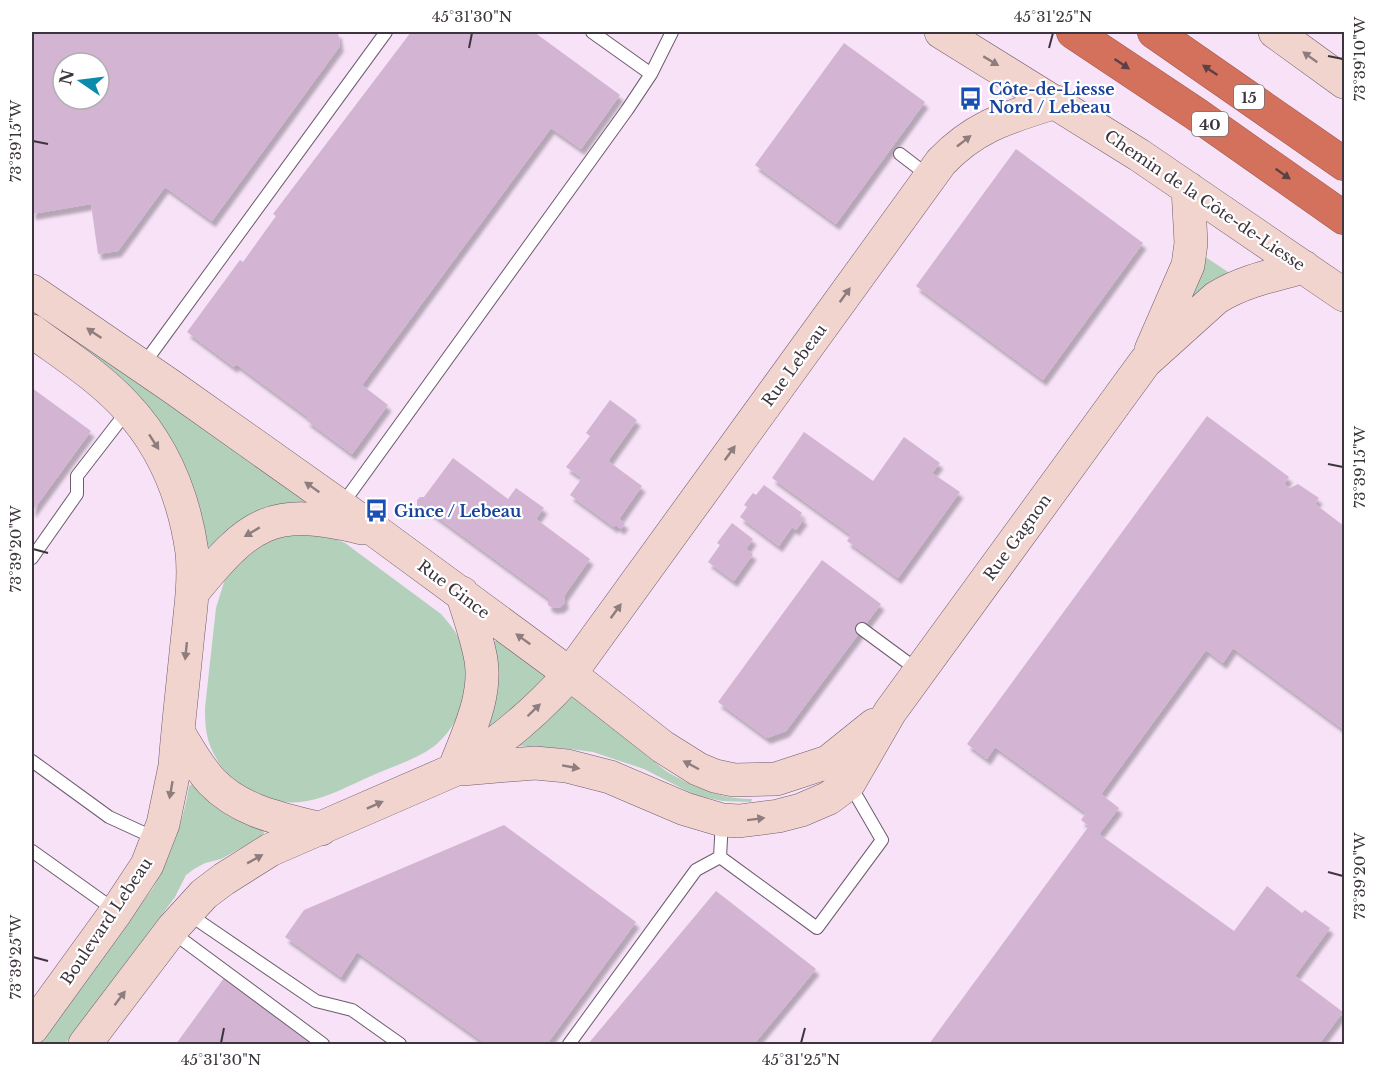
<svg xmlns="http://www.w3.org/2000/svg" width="1376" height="1076" font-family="'Libre Baskerville',serif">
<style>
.green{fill:#b2d0ba}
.building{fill:#d3b4d3;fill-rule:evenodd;filter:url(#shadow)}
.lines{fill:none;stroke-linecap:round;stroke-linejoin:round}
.lane-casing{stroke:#6e5c6e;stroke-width:14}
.secondary-casing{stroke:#6e5c6e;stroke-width:34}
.highway-casing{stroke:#9e5c51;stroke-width:34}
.lane{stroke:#fff;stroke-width:12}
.secondary{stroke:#f2d4ce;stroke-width:33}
.highway{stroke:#d3715c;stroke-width:33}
.oneway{fill:#8e7d7e}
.oneway2{fill:#5b4143}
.ticks{fill:none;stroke:#3d353d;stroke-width:2}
.labels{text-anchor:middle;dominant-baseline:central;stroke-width:4.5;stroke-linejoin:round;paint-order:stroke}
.shield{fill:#fff;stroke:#777277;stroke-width:1.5}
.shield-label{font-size:15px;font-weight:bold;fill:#3d353d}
.transit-label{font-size:16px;font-weight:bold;fill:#164399;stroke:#fff;text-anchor:start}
.street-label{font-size:16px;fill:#3d353d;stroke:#fff}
.neatline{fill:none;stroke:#3d353d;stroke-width:2}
.ticks-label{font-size:15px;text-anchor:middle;fill:#3d353d}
</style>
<defs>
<filter id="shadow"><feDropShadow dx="3.5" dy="6" stdDeviation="1.5" flood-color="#0004"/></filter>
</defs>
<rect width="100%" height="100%" fill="#f7e2f7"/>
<path class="green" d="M1204,256L1231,274L1192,300L1191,294Z
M32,307L305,500L304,502C258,509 246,513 212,546L206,547L107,370L32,313Z
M300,532L333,538L345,543L441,614C451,625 461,638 465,653C472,688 461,725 433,747C415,760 391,767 371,776C350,785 329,797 307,801C272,808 231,788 215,756C206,741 205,725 205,708L216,608L224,582L231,569L268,540Z
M497,640L549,678L497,726L484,730C502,703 497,674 494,642Z
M571,695L666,771C693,787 720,799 752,799L751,802L722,801L695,795L644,769L593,752L570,749L517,746Z
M192,784L261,829L264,832L263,836L221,859L205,863L194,869L186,875L175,897L65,1044H38L153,888C171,855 183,823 189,786Z"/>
<path class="building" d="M32,32H338L340,46L212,221L165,187L118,251L98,254L91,204L32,214ZM63,63H99V99H63Z
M411,32H534L620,95L581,149L551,128L362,385L388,405L352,454L306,420L309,418L236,364L234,367L187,332L240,260L243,262L276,216L273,214Z
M844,43L925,102L836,224L755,165Z
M1016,149L1143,243L1043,380L916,286Z
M32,388L91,431L32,512Z
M610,400L637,420L608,461L642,486L619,519L625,523L621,529L616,525L614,527L570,495L582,478L566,467L590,436L586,433Z
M1207,416L1289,477L1284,484L1290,488L1298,484L1319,498L1315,504L1344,526V730L1233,648L1223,663L1206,650L1101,794L1119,808L1099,834L1234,931L1267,886L1302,913L1305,910L1330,928L1295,976L1343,1012L1319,1044H929L1089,826L1081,820L1086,813L995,747L987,759L967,744Z
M804,432L873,481L904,437L940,463L932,473L960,492L898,578L847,541L851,535L772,478Z
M453,458L508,499L516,488L544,508L536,519L590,559L564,596L565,603L561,607L553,608L548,605V598L429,511L422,512L417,509V500L420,497H424Z
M764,485L802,513L800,516L804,519L796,530L792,527L779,546L740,517L747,507L744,505L749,498L753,493L756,495Z
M732,523L753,539L746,549L753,554L734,581L708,562L720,545L717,543Z
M822,560L881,604L786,731L767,738L718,702Z
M504,825L636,922L547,1044H486L357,952L341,977L285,937L304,910Z
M716,891L816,969L754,1044H588Z
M224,978L315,1044H176Z"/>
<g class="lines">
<defs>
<path id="lane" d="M592,32L651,74
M900,154L930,177
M143,365L386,32
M341,506L627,110L651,74L672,32
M32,558L77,494V476L128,410
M862,629L919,671
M32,761L109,817L157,839
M32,851L116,911
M720,857L817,928L882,840L849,783
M187,913L316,1001L352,1010L400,1044
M172,932L323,1044
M569,1044L696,870L720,857L722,821"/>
<path id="secondary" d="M941,32L1139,155L1344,295
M1275,32L1344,82
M32,291L171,386L377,532L570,674L663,747L698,769L715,776L734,780L776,779L828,762L874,725
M32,331C63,354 98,376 125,405C163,445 184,497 192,552C195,582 190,613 187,643C183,684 178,725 175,766L163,824L147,865L116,912L32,1028
M1151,350L1188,265L1191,243L1188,188
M193,592C250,522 271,506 362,528
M178,732C188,748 198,767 212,782C241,812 282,819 321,829
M462,769L535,763L567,766L610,777L685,809L722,820L739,821L778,816L801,810L829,798L849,783L890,712L1145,362L1216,298C1243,281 1274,275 1304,267
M454,770C467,735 487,698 481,660C477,637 469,615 462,593
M85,1044L173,928L204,894L224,879L270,850L454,770C498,745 536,712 570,674L941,162C976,125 1009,117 1056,102"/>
<path id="highway" d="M1073,32L1196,114L1344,218
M1154,32L1344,164"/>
</defs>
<use href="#lane" class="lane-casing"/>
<use href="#secondary" class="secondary-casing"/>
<use href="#highway" class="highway-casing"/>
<use href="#lane" class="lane"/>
<use href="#secondary" class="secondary"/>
<use href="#highway" class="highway"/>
</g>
<defs><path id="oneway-solid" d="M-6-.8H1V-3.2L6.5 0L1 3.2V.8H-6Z" transform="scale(1.5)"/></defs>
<g class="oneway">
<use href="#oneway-solid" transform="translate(1310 57) rotate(-144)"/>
<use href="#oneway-solid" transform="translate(991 61) rotate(31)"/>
<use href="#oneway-solid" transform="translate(964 141) rotate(-38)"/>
<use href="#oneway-solid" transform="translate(845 295) rotate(-54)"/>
<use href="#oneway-solid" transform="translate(94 333) rotate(-146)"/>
<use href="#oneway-solid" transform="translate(154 442) rotate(57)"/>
<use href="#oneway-solid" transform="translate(730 453) rotate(-54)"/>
<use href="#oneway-solid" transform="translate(312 487) rotate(-145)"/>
<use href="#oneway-solid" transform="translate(252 532) rotate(149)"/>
<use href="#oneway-solid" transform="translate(616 611) rotate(-54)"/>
<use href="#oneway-solid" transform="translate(523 639) rotate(-144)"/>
<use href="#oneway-solid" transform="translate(186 651) rotate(96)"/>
<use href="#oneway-solid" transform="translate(534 710) rotate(-44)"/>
<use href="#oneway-solid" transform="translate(691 765) rotate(-152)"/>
<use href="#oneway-solid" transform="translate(571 767) rotate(10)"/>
<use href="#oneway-solid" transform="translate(171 790) rotate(100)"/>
<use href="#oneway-solid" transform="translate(375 805) rotate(-24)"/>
<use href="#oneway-solid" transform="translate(756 819) rotate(-7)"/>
<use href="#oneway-solid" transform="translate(255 859) rotate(-29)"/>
<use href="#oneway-solid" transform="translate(120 998) rotate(-53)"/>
</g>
<g class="oneway2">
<use href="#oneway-solid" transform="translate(1122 64) rotate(34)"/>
<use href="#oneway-solid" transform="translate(1210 70) rotate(-146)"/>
<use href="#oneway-solid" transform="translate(1283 174) rotate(35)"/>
</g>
<path class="ticks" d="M469,48L472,33M1049,48L1053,33M1328,56L1343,59M33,141L48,144M1328,464L1343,467M33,549L48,553M1328,872L1343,876M33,957L48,961M221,1043L224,1028M801,1043L805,1028"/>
<defs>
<symbol id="bus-bare" viewBox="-9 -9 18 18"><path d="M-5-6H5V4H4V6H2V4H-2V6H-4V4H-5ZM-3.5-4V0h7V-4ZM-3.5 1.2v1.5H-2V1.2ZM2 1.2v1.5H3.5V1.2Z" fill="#1a4fb4" stroke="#fff" stroke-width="2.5" paint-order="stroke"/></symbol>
</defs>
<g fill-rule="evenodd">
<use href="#bus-bare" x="954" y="82" width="33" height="33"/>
<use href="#bus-bare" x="360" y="494" width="33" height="33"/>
</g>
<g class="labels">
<g class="shield">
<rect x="1234" y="85" width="30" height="24" rx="4.5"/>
<rect x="1192" y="112" width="36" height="24" rx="4.5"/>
</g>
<g class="shield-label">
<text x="1249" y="97">15</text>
<text x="1210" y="124">40</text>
</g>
<g class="transit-label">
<text x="989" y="89">Côte-de-Liesse<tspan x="989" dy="18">Nord / Lebeau</tspan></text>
<text x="394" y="511">Gince / Lebeau</text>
</g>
<g class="street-label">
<text transform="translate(1205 200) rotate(34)">Chemin de la Côte-de-Liesse</text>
<text transform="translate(794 365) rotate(-54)">Rue Lebeau</text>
<text transform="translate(1017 537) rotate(-54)">Rue Gagnon</text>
<text transform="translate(454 589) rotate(37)">Rue Gince</text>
<text transform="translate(106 921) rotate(-56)">Boulevard Lebeau</text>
</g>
</g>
<rect width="1376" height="1076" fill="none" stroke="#ffffff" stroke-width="66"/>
<g transform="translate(81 81) rotate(284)"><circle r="28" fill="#ffffff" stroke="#b1aeb1" stroke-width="1.5"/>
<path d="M0-4.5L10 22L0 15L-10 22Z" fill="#0b8bac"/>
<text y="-9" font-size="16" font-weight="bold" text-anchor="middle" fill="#3d353d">N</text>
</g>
<rect x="33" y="33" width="1310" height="1010" class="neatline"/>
<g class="ticks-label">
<text x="472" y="22">45°31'30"N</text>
<text x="1053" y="22">45°31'25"N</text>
<text transform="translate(1360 59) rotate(-90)" y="5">73°39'10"W</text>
<text transform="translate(16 141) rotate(-90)" y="5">73°39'15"W</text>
<text transform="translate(1360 467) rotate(-90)" y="5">73°39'15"W</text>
<text transform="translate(16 549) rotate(-90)" y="5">73°39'20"W</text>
<text transform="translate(1360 876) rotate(-90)" y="5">73°39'20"W</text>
<text transform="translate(16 957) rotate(-90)" y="5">73°39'25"W</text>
<text x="221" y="1065">45°31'30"N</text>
<text x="801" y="1065">45°31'25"N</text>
</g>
</svg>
